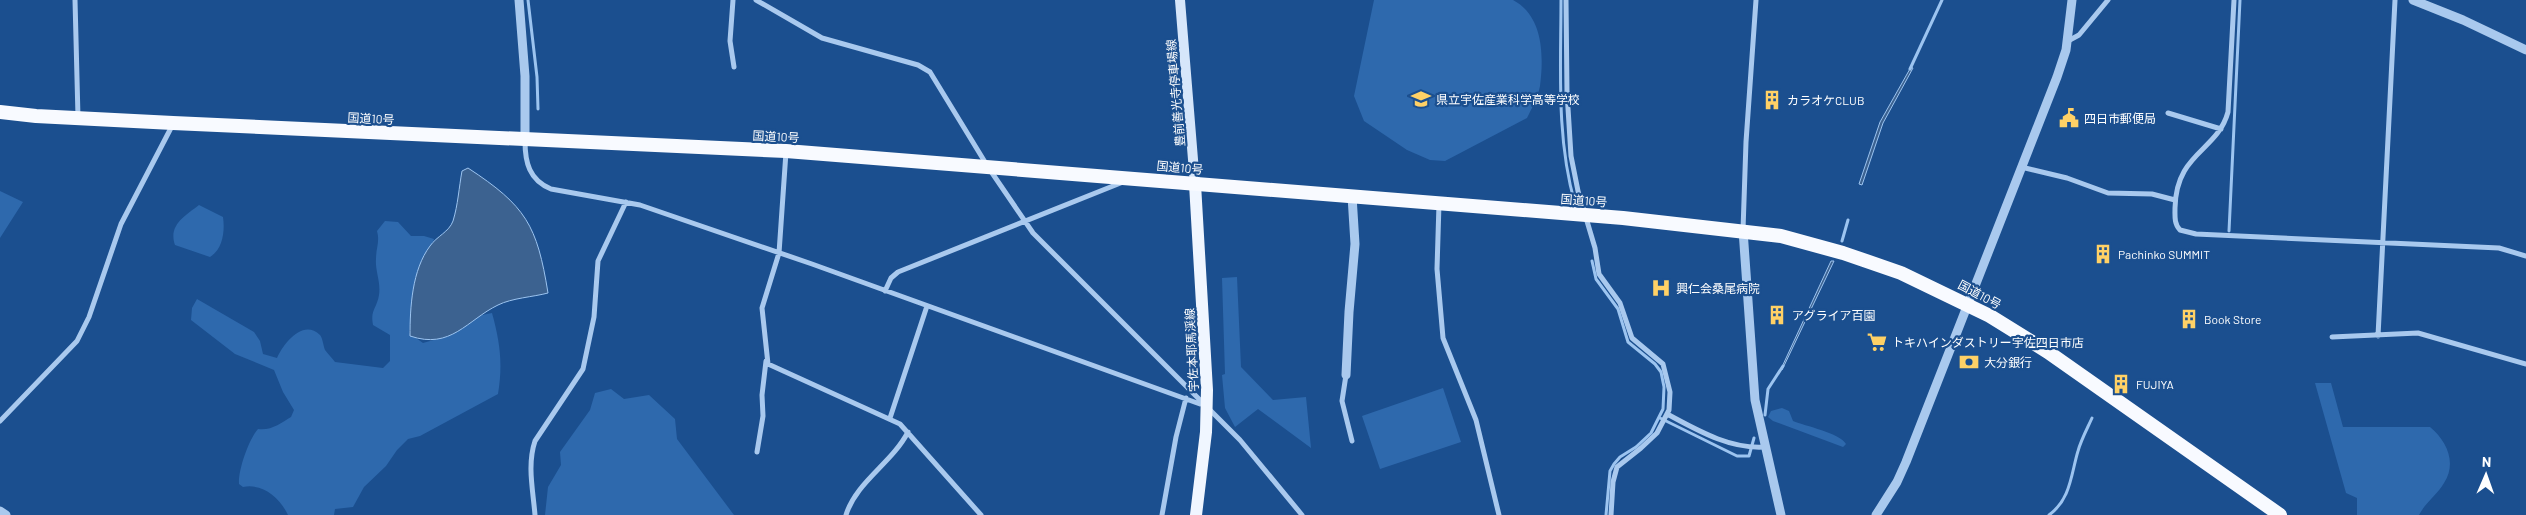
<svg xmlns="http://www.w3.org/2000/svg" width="2526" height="515" font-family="Barlow,'Noto Sans JP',sans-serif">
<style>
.green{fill:#2e69ad}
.water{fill:#3c6290;stroke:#9cc4f0}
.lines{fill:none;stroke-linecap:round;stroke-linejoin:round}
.stream{stroke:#9cc4f0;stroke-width:3}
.minor{stroke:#a9c9ee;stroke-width:5}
.tertiary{stroke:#a9c9ee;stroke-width:9}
.secondary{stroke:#d6e6fa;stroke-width:10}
.primary{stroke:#f0f6ff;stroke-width:12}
.trunk{stroke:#f8faff;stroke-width:14}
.labels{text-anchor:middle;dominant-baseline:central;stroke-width:4.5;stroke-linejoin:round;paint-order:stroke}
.street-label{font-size:12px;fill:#fff;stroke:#1b4f8f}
.poi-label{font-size:12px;fill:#fff;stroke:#1b4f8f;text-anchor:start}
</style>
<rect width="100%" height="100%" fill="#1b4f8f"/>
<path class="green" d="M1374,0H1513C1543,16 1544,55 1540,86C1538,97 1532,108 1527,118L1445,161L1430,160L1407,150L1364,121L1354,96Z
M0,191L23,202L0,238Z
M199,205L223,217C225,231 223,249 210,257L175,245C168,225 185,216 199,205Z
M385,221L398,222L411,236H424L434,239L412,306L409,333L423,343L444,337L477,316L492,313C500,342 503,364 498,394L420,436L408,439L397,450L386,466L364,487L353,507L335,509L334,515H288C280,498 263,483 243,487L239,484C238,470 249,439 258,429C271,431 281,423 291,417L294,410L283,392L274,370L235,354L191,320L192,308L197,299L254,332L260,341L263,354L277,358C283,344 303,318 320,335C323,339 323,345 325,350C328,354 332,358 335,362L383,368L390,361V335L373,325C370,310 377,308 379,295C381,282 375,271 376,259C376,248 380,242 377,231Z
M1237,277L1241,367L1273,400L1306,397L1311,448L1258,409L1235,427L1225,408L1222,375L1225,374L1222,278Z
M2315,383H2331L2343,427H2430C2447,441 2457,463 2444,483C2437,495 2425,503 2419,515H2357V498L2346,493Z
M1443,388L1461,442L1380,469L1362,416Z
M611,389L624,399L649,395L675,419L677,439L734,515H545L548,487L561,465L560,452L590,410L595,393Z
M1782,408L1789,411L1793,421C1805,426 1840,433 1846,444L1843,447L1773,421L1768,417L1771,411Z"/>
<path class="water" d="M1911,67L1913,68L1883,123L1862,185L1859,184L1880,122Z
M468,168C526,206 537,225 548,293C533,297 512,298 498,305C467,320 451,350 410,336C410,307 412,270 430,246C437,236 449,232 453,221C458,205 459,187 462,171Z
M1831,261H1834L1782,370L1781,369Z"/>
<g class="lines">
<path class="stream" d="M528,0L537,77L538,109
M1561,0C1561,67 1556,138 1575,204
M1910,69L1942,0
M2229,231L2240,0
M1842,241L1848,220
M1592,261L1596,279L1618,309L1628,342L1655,364L1661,372L1664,387L1663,409L1651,433L1636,447L1620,457L1614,464L1610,471L1606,515
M1765,415L1768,389L1783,366
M1660,418L1737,456H1749L1754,438
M2049,515C2071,499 2071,474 2078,451C2081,440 2087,429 2092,418"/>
<path class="minor" d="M75,0L78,117
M733,0L730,41L734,67
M756,0L822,38L918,65L930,72L988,167L1033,233L1240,440L1302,515
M1566,0L1567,92L1571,156L1578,191L1595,248L1599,274L1620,303L1632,338L1663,364L1670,392L1669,410L1657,433L1641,448L1617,467L1613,482L1611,515
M2234,0L2228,112C2217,152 2176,152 2175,208C2175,216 2174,224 2180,230L2196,234L2499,248L2526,256
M2068,41L2079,35L2108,0
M2168,113L2221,129
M525,141C525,162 529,180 551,189L640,205L812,264L1200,404
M786,152L779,253L762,308L768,364L900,424L981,515
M2021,167L2067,178L2108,193L2152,194L2175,200
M1439,204L1437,269L1443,338L1476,420L1499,515
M1743,230L1746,142L1756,0
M885,291L891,278L898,272L1123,182
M2378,336L2395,0
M2332,337L2418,333L2526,364
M1346,375L1342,401L1352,441
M1667,414C1697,430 1729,449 1764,447
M890,418L927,306
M0,421L77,341L89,317L121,224L172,126
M757,452L763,416L762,395L766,361
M535,515C533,490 527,465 535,441L583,369L594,317L598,261L626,202
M846,515C856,482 892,463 908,432
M1162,515L1176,437L1186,398"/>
<path class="tertiary" d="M519,0L525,76V141
M2413,0L2463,20L2526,50
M1743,230L1755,400L1781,515
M1346,375L1349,312L1355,244L1352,196
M0,511L6,515
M1876,515L1897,482L1906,462L2057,77L2066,50L2072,0"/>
<path class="secondary" d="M1180,0L1195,184"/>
<path class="primary" d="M1195,184L1207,390L1206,432L1196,515"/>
<path class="trunk" d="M0,112L36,116L173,123L786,151L1623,218L1781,236L1843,253L1901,273L1990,316L2048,352L2280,515"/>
</g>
<defs>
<symbol id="school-bare" viewBox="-9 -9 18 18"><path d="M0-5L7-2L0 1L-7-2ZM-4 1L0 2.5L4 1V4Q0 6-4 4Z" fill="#ffd166" stroke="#1b4f8f" stroke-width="2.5" paint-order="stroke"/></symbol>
<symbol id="building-bare" viewBox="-9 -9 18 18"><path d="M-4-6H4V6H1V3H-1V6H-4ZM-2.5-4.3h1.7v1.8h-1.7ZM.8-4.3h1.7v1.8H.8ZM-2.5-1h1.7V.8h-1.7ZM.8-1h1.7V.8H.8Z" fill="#ffd166" stroke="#1b4f8f" stroke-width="2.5" paint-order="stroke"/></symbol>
<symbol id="civic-bare" viewBox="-9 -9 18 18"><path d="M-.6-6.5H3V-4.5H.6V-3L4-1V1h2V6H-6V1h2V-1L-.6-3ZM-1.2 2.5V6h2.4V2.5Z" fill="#ffd166" stroke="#1b4f8f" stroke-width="2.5" paint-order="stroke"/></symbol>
<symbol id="hospital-bare" viewBox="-9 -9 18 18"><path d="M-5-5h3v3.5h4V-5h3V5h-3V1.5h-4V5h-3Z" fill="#ffd166" stroke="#1b4f8f" stroke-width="2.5" paint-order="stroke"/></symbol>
<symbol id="supermarket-bare" viewBox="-9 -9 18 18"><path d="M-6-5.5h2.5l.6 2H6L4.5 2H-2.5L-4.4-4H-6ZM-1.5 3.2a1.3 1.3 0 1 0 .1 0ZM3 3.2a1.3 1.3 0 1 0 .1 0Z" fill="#ffd166" stroke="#1b4f8f" stroke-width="2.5" paint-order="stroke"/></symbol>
<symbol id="bank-bare" viewBox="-9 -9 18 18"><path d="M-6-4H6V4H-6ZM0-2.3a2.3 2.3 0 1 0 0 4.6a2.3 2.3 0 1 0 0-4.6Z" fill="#ffd166" stroke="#1b4f8f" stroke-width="2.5" paint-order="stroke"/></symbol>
</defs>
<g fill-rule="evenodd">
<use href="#school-bare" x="1407" y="85" width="28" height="28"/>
<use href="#building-bare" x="1758" y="86" width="28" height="28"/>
<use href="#civic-bare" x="2055" y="104" width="28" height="28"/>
<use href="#building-bare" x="2089" y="240" width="28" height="28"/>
<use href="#hospital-bare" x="1647" y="274" width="28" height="28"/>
<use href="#building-bare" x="1763" y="301" width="28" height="28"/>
<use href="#building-bare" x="2175" y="305" width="28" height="28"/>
<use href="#supermarket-bare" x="1863" y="328" width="28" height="28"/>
<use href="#bank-bare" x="1955" y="348" width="28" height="28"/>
<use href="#building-bare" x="2107" y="370" width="28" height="28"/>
</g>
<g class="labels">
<g class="street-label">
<text transform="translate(1175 93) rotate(-95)">豊前善光寺停車場線</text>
<text transform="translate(371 118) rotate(3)">国道10号</text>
<text transform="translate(776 136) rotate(3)">国道10号</text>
<text transform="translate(1180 167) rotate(5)">国道10号</text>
<text transform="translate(1584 200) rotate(4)">国道10号</text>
<text transform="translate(1980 294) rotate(28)">国道10号</text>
<text transform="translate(1191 350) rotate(-93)">宇佐本耶馬渓線</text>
</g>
<g class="poi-label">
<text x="1436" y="99">県立宇佐産業科学高等学校</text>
<text x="1787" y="100">カラオケCLUB</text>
<text x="2084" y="118">四日市郵便局</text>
<text x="2118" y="254">Pachinko SUMMIT</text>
<text x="1676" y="288">興仁会桑尾病院</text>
<text x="1792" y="315">アグライア百園</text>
<text x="2204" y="319">Book Store</text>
<text x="1892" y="342">トキハインダストリー宇佐四日市店</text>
<text x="1984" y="362">大分銀行</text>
<text x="2136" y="384">FUJIYA</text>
</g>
</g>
<g transform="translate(2486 475) rotate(2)" stroke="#1b4f8f" stroke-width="4" paint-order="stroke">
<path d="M0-4L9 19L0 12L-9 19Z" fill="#ffffff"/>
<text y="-8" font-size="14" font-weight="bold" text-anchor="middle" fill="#ffffff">N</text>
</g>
</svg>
